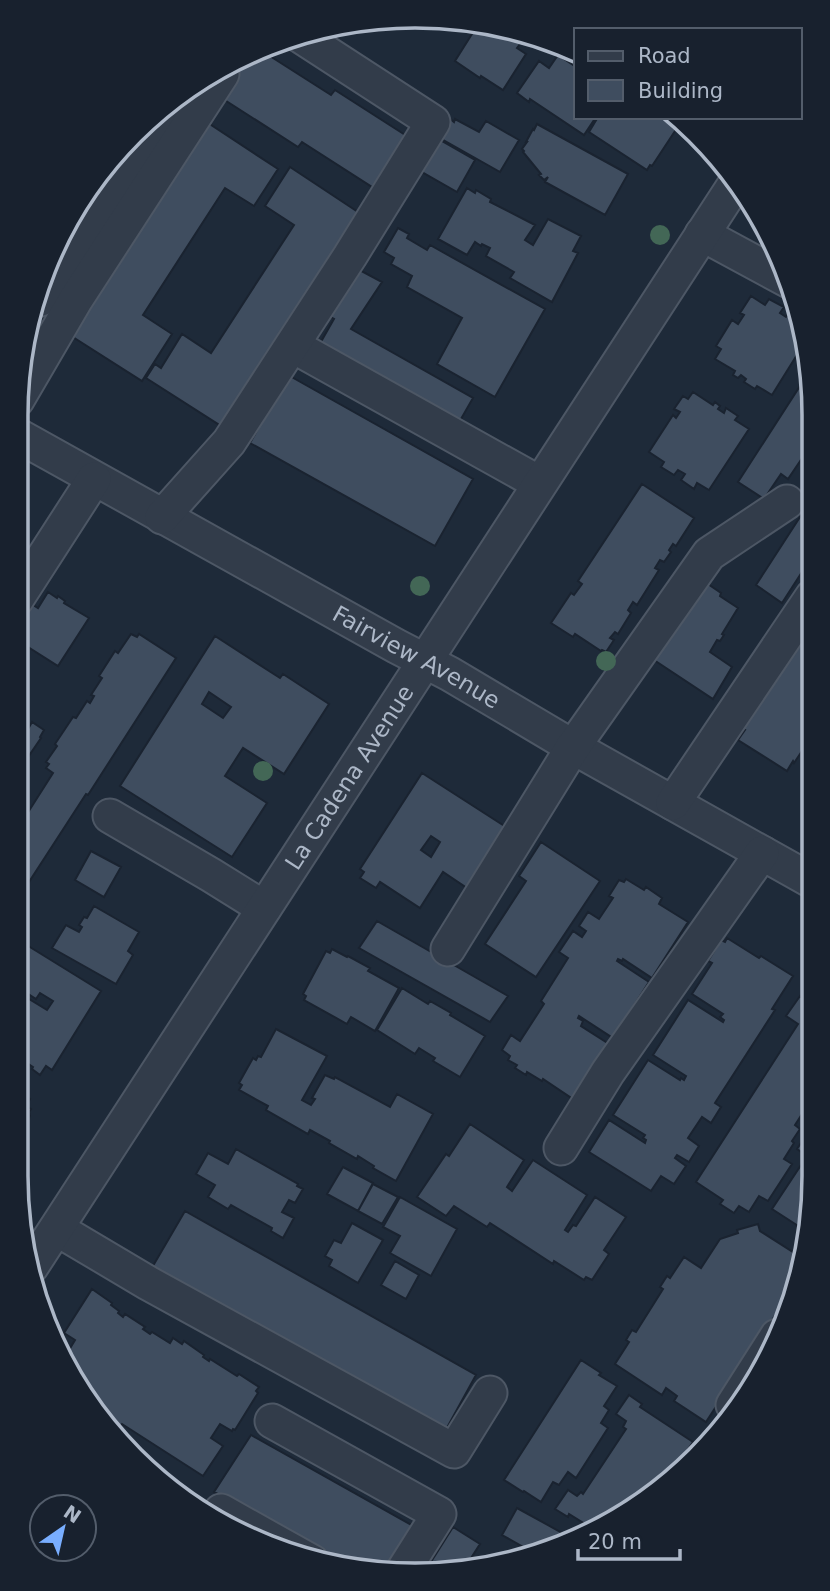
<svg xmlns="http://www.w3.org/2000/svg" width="830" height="1591" font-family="'DejaVu Sans',sans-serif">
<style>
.building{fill:#3f4d5f;stroke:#1a2330;stroke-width:2;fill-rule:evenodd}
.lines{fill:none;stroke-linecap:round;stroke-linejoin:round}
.minor-casing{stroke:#4d5765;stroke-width:37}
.minor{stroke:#323c4a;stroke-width:33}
.tree{fill:#436756}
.labels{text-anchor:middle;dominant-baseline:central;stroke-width:6;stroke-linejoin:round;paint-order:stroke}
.street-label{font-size:23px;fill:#acb7c7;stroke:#18212e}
.rim{fill:none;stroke:#acb7c7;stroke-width:3.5}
</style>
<rect width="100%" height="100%" fill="#1e2a39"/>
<path class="building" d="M477,26L524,39L517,48L526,54L503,90L481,76L480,78L455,61Z
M262,51L331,95L335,90L413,140L380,192L302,142L298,147L220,97L242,63Z
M558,55L576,67V117H596L584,135L530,99L529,102L517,93L539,61L549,68Z
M598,117H661L677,128L652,166L650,165L647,170L589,132Z
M449,118L454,122L455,119L479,132L486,121L519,140L500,172L438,137Z
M202,119L278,169L254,206L225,188L143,315L172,334L142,381L65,332Z
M537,124L628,174L605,215L545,182L548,177L544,180L539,175L541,174L523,152L524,151L522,149L527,142H526L533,129L534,130Z
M440,140L475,160L457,192L422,172Z
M290,167L367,218L229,431L146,378L155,364L161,368L182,334L211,353L294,225L265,206Z
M467,188L475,193L476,190L491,199L490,202L535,225L525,240L533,245L548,219L581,236L573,251L578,253L552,302L510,278L514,272L486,256L490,248L482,244L481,246L475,242L467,255L438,239Z
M398,228L409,234L407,238L427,250L430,245L545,309L495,397L437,364L462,318L407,287L412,276L391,264L394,258L384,252Z
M354,267L382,282L351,329L473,398L457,426L318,347L334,319L325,314Z
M751,296L765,305L769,299L784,307L780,313L786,317L790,312L799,318L801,324L799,326L801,328L805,342L772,395L757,386L755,389L744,382L746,379L741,375L738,378L733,375L735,371L715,359L721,349L716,346L732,320L738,324L744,315L740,313Z
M811,369V445L788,479L781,474L764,499L738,482Z
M288,375L473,479L435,546L250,443Z
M693,392L713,405L715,402L720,406L718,409L724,413L726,408L738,416L735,420L749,429L709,490L697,483L694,489L681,480L685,474L678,470L674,475L661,467L664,462L649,452L673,415L676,418L680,412L674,409L683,396L688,399Z
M642,484L694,518L676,546L673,544L669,550L671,552L664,562L660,560L655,568L659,570L637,605L633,602L628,610L631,613L618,634L615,632L610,638L614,640L606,652L602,650L601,651L575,634L573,637L551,623L571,593L574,595L582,584L578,581Z
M811,500V558L782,603L756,585Z
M702,580L721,593L720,596L738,608L722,634L724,635L720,641L717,640L710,652L732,667L713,699L651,658Z
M48,592L57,598L58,596L65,601L64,603L89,618L58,666L17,640L27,624L21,619L30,603L38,608Z
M812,624V736L794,763L793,761L787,771L738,740L745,730L743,729Z
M131,634L137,637L139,634L176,658L88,795L86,794L16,902V812L19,809L27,814L53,773L46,768L49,764L46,762L57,746L55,744L73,717L76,718L87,701L90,703L94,696L91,695L102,678L99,676L115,651L118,653Z
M215,636L280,678L283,674L329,704L284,774L243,748L225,776L267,803L232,857L120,786ZM209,692L231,707L223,718L202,704Z
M16,721L28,729L32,722L44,730L40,737L41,738L22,766L16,762Z
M422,773L509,829L470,890L443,872L420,908L380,882L376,888L360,878L364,872L360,869ZM431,836L440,842L431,857L421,850Z
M541,842L600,881L536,977L485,944L526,881L519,876Z
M91,851L121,867L104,897L75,880Z
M626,879L644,890L646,887L662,898L659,904L688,922L652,978L623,959L622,961L618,959L617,961L649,982L613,1038L579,1016L578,1018L583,1021L581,1026L609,1044L573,1099L543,1079L542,1081L527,1072L526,1075L515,1068L517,1065L508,1060L510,1056L502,1050L511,1035L520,1041L544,1004L541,1001L568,958L559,952L573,931L582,937L586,931L579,926L588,912L599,919L613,898L609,896L619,880L624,882Z
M94,906L139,932L128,951L133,955L116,984L52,948L66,925L79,932L82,927L79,925L84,917L87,918Z
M377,921L508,996L490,1022L359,948Z
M727,938L759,958L761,956L793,976L772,1009L775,1010L715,1103L721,1107L711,1123L702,1117L688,1138L699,1146L689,1162L677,1155L675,1158L686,1166L674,1184L661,1176L651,1191L589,1152L609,1120L645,1143L646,1140L643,1138L645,1135L613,1115L648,1060L680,1080L681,1078L684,1080L686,1076L653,1055L688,1000L723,1022L724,1020L720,1017L723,1014L692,994L712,963L708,961L721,940L725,942Z
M25,944L101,991L52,1070L46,1066L40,1075L32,1069L33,1067L18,1057L21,1052L16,1049V1021L29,999L47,1010L53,1001L40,993L36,999L16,986V977L27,960L19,955Z
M332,949L347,957L348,956L370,968L368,971L399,988L375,1031L351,1017L347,1024L304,1000L306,996L303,994L326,951L330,953Z
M402,988L428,1004L430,1001L451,1013L450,1015L485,1036L460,1077L433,1061L435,1058L419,1048L415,1054L377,1030Z
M800,996L811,1003V1001L813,998V1102L811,1100L795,1125L800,1129L792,1141L794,1143L784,1159L792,1164L768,1201L759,1196L749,1212L739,1206L734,1213L720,1204L723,1200L696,1182L798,1024L786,1016Z
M276,1029L327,1056L302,1100L311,1105L315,1099L312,1098L325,1075L334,1079L335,1077L390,1107L397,1094L433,1114L396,1181L373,1168L374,1166L358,1156L357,1159L329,1143L330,1141L310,1130L308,1134L266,1110L268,1106L239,1090L242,1085L239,1083L253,1058L256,1060L258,1056L261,1057Z
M16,1090L30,1099L26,1106L31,1109L29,1112L30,1116L28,1120L22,1123L25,1124L16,1139Z
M470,1124L524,1160L507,1187L512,1191L533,1160L587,1195L565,1230L568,1232L573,1225L576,1226L595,1197L626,1217L604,1250L609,1254L592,1280L586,1277L584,1280L554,1261L553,1264L490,1223L487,1227L454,1206L446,1216L417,1197L446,1154L449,1156Z
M813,1125V1202L806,1231L772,1209L807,1156L797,1149Z
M236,1149L298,1184L297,1186L303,1189L295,1203L289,1200L282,1212L294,1218L283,1238L271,1231L272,1228L231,1205L228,1209L208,1197L215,1185L196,1174L208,1153L228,1164Z
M343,1167L373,1183L358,1211L327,1194Z
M373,1184L398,1197L382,1224L358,1211Z
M400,1197L457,1229L431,1276L390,1253L400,1236L383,1227Z
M185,1211L476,1375L443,1435L150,1271Z
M352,1223L383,1240L358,1283L329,1266L332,1260L325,1256L334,1240L341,1243Z
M758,1224L760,1231L799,1256L789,1294L706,1422L674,1401L677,1396L666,1388L662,1395L615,1364L629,1342L626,1340L632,1330L636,1332L663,1289L660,1287L667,1276L670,1278L684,1257L701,1268L720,1239L738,1233L737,1230Z
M395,1261L419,1275L406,1299L381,1285Z
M92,1289L112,1303L111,1305L119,1311L118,1313L123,1317L125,1314L145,1327L143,1329L150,1334L152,1332L170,1343L173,1338L182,1344L184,1341L204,1355L203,1357L209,1361L210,1359L237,1376L239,1374L259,1387L256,1391L258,1393L235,1430L233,1429L232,1431L220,1424L211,1438L223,1446L203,1476L122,1424L117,1431L98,1419L63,1353L66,1355L75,1340L64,1333Z
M581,1360L601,1373L599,1375L617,1386L604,1406L609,1410L601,1423L608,1428L576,1478L568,1472L559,1485L553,1482L541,1502L524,1491L523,1492L504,1480Z
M629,1395L642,1404L640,1407L693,1442L665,1484L593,1529L569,1514L568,1517L555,1509L568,1490L577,1496L581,1492L583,1494L626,1429L623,1427L626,1421L616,1414Z
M251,1435L415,1527L388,1569L346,1565L214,1492Z
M517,1508L575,1540L568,1545L534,1553L502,1535Z
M453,1527L480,1544L464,1569L442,1574L424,1573Z"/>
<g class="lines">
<defs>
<g id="minor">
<path d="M702,234L789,281"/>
<path d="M41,299L82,239L169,105"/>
<path d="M306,353L539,483"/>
<path d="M17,400L76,299L222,74"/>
<path id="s1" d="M17,435L396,646L450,674L573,747L812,881"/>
<path d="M162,517L229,442L350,256L433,122L299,35"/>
<path d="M16,600L94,479"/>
<path d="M673,803L812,597"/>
<path d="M110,816L211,875L264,908"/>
<path d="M448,949L573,747L709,554L787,502"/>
<path d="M561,1148L608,1072L762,853"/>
<path d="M57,1229L148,1283L454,1451L490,1393"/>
<path id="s2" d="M31,1267L737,181"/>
<path d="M733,1405L777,1336"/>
<path d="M272,1421L439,1514L403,1571"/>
<path d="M221,1511L312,1562"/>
</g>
</defs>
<use href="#minor" class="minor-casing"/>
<use href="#minor" class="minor"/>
</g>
<g class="tree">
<circle cx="660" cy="235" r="10"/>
<circle cx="420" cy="586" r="10"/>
<circle cx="606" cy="661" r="10"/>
<circle cx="263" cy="771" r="10"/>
</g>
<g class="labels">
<g class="street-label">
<text stroke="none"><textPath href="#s1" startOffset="457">Fairview Avenue</textPath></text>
<text stroke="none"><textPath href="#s2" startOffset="584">La Cadena Avenue</textPath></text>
</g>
</g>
<path d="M0 0H830V1591H0ZM415 28H415A387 387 0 0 1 802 415V1176A387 387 0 0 1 415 1563H415A387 387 0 0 1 28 1176V415A387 387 0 0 1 415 28Z" fill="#18212e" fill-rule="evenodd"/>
<path class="rim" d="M415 28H415A387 387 0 0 1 802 415V1176A387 387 0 0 1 415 1563H415A387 387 0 0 1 28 1176V415A387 387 0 0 1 415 28Z"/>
<rect x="574" y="28" width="228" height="91" fill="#18212e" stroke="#535d6b" stroke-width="2"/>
<rect x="588" y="51" width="35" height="10" fill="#323c4a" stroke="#535d6b" stroke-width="2"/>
<text x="638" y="63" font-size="21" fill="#acb7c7">Road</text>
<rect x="588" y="80" width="35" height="21" fill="#3f4d5f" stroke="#535d6b" stroke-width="2"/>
<text x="638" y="98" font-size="21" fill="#acb7c7">Building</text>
<g transform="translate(63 1528) rotate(34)"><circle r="33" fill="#18212e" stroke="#535d6b" stroke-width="2"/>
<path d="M0-5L12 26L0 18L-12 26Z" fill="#79aeff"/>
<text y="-10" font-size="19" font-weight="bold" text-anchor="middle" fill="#acb7c7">N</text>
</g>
<path d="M578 1549v10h102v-10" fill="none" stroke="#acb7c7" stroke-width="3.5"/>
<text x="588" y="1549" font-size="21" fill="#acb7c7" stroke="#18212e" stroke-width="5" paint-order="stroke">20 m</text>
</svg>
